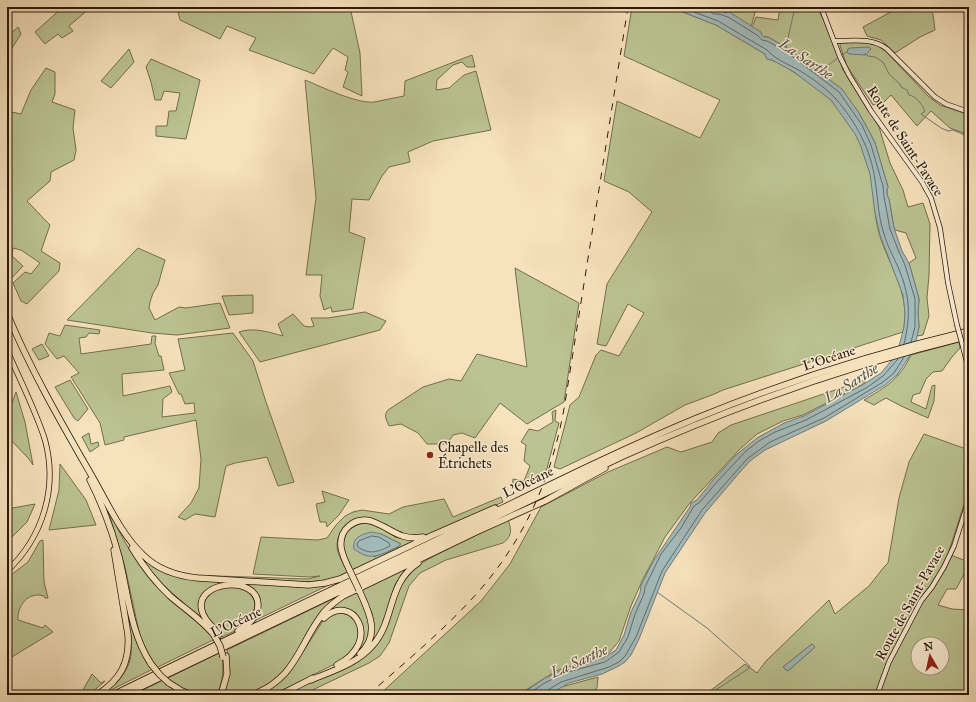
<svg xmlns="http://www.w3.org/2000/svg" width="976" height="702" font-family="'IM FELL Great Primer',serif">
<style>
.green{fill:#bbc392;stroke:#746e4e;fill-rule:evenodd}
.water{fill:#a2bbbc;stroke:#737a75}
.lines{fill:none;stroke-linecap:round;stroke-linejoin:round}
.shore{stroke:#676a63;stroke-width:1}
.stream{stroke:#737a75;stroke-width:1}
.secondary-casing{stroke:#2c190a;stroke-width:5.5}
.primary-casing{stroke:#2c190a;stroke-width:6}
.highway-casing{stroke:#2c190a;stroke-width:7}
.secondary{stroke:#f9ecd4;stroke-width:4}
.primary{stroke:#f6e2bd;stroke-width:4.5}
.highway{stroke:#f6e2bd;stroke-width:5.5}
.rail{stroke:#2c190a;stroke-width:1;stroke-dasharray:7 7;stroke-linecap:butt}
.secondary-bridge-casing{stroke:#2c190a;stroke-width:5.5;stroke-linecap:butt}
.highway-bridge-casing{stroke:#2c190a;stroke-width:7;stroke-linecap:butt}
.secondary-bridge{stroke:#f9ecd4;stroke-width:4}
.highway-bridge{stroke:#f6e2bd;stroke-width:5.5}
.poi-dot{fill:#8f2418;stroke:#f9ecd4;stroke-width:1.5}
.labels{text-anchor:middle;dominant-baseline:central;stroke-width:3;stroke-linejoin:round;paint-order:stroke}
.street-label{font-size:14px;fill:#2c190a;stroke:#f9ecd4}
.poi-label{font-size:14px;fill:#2c190a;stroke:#f9ecd4;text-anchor:start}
.water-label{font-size:15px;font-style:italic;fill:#555248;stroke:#f9ecd4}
</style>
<rect width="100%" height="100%" fill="#f6e2bd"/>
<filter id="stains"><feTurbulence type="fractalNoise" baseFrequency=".005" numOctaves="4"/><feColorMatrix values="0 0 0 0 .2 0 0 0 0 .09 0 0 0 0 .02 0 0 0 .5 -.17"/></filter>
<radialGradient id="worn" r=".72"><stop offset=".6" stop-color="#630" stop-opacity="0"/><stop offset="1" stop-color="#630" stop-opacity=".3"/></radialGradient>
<path class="green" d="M63,7H88L90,8L69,26L73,31L62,38L58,34L45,44L35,32Z
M177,7H350L360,53L362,96L343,87L348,72L345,70L348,57L333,48L314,74L249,50L256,38L227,26L220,39L180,20Z
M632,7H670L716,25L765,54L767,59C777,60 795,73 804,79C813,86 822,92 830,99C850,118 866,151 871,177C874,195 874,215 879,233C889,267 912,295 903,332L723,390L712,395L685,405L636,433L560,469L554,467L570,405L579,397L596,355L601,350L619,356L644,313L628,304L606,346L597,344L607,284L652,212L629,192L604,181L617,101L700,138L720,100L624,56Z
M710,7H746L749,11L752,9H756L751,27L729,12L725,13L718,9L715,10Z
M780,7H817L826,25L843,70L879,127L890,163L903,190L908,207L923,203L930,224L929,275L927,298L929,316L923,335L917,336L919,327L918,312L919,299L909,263L916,258L906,233L895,230L894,228L889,199C887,196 886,190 888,187L875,143L870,133L859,113L841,89L787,48L768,37H764L752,28L756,17L778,20Z
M900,7H932L935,30L920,37L895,53L881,40L867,36L863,27Z
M18,27L21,34L7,56V37Z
M842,42H863L879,44L928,96L940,105L969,115V135L950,128L931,111L917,126L891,95L884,102L873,105L847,66L840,46V43Z
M129,49L134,62L111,88L101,81Z
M472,55L475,67H467L462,62L453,65L437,80L436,90L449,88L464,75L476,71L491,130L433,141L408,152L410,162L389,167L382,176L369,200L352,199L349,232L365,238L353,309L332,312L331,307L324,310L320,296L322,275H306L316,198L305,80C322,87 357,104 374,102L404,96L405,81Z
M151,59L200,80L186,139L156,136V126H167L169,111H176L180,93L164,91L161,100H155L151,82L146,67Z
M46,68L55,72V94L52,102L75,110L73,128L76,150L74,160L51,172L50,181L27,201L50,225L41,251L60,263L59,271L27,304L21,301L13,283L25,272L31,274L40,263L21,250L13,248L12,256L23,266L8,282L7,281V249L8,245L7,241V111L21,114L31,90Z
M138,248L165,260L158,285L153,293L150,302L149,308L155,320L179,307L186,308L220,303L230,328L177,335L152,333L67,320Z
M515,268L579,303L564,402L527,424L500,403L475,438L462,433L453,435L447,444H427L418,433L401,424L389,426C387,421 383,415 388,410L423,387L449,379L461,381L477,354L527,367Z
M253,295V313L229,315L222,296Z
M365,312L386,321L380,330L260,362L239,332C253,327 269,332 283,336L278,324L293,314L304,326L310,327L314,326L311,318H328Z
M65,325L100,330L99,334L89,333L86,337L79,338L81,354L151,344L152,336H156L155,343L159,356H161L164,370L122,374L123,396L170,386L172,392L163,399L162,417L195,413L194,403L185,404L181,394H179L169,373L185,370L178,339L233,333L253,361L266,402L294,482L278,486L267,457L235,463L226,466L215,517L195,514L185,520L178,517L191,503L199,488L201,459L196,420L124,437V440L105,445L100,423L71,377L79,373L64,356L57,359L45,344L49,333L60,336Z
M959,342L960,348L952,357L942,371L933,372L926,379L920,393L913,395L911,402L926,409L932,386L935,385L934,401L928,418L901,406L886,398L874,405L864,400C887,386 899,380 911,355Z
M42,344L49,356L39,360L32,349Z
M70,380L88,409L78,421L74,418L55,387Z
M865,380V383L803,415L783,421L757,434L739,450L689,504L665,537L643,579L631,606L619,641L609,653L556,671L518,695H379L481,601L510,564L541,507L608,472L667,447L681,452L712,442L718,433L731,425Z
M16,392L25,422L33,465L29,459L7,436V416Z
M556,410L555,421L559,423L546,472L512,489L513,479L524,481L530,466L524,461L526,445L521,442L529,429L538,431L553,422L552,412Z
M89,433L91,444L98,442L99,446L90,452L82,437Z
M924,434L969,450V489L948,554L969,562V565L956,589H947L938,605L952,609L969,610V688L958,695H709L710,691L745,664L757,673L766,661L829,600L835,614L869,586L884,567L888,563L899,498L909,462ZM812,644L815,647L788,671L783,667ZM918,644H942V668H918Z
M60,464L86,500L96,525L49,530L59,490Z
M322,491L349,500L339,515L327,527L326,522H320L316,504L325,502Z
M501,497L503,502C485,510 467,517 449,525C440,529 429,536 418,537C395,539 379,512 355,520C349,522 344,525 341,531C332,548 340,558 349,573C335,580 320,581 305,582L188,575L308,579L320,576L309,577L253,574L261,537L318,540L327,538L336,525L345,516L353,512L362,510L389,514L403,507L444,499L453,517Z
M35,504L27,522L7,542V509Z
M108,510C121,535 134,561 153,583C172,604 196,619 215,639L156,668L141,641L125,567Z
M508,519C511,529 513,536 503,543L446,560L420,573L409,586L389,643L380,656L369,663L302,695H284L359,660L373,647L399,587L414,567L436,555Z
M367,523L385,530L395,537L416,541L352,572C349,565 344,555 343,548C342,532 353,524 367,523ZM381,534L401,544L398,547L374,557Z
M43,540L44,582L48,598H45L44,596C28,591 17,606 18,620L43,628L45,625L53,632L7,660V578L28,562L40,541Z
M137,552L169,574L277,585L339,580L254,621L257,595L228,583L202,596L203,618C175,597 157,581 137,552Z
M413,564L406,569L395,585L391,597L382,629L365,650L373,634L372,613L360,589Z
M121,582L134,635L139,648L153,669L101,695C114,687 126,675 130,660C135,643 124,601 121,582Z
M225,587C230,587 236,586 240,588C256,593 259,607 249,620C243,628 231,633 222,637C214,625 204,617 203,602L210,592Z
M357,591C367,614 378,633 357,653C372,627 356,597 325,614L342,599Z
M345,593L336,599L296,659L279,678L250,695H223L228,656L227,650Z
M335,612C356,615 357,619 359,639L345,659L272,695H255L263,691L301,655L324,619Z
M221,652C224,667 224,682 216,695C198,695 180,690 166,679Z
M92,674L101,683L105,681L89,695H80Z
M598,677L597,688L589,695H548L561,687Z
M163,680L189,695H133Z"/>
<path class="water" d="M670,7H710L715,10L718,9L725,13L729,12L761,32L762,35L764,37H768L787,48L842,89L859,113L870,133L875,143L888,187C886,190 887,196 889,199L894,228L902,251L909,263L919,299L918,312L919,327L916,341L909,357L897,375L885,385L826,421L765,450L750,461L740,472L705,513L665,573L639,639L631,655L625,662L617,667L602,674L569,683L548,695H520L545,678L568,667L603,658L616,650L624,635L631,612L640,593L641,585L654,560L690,507L691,503L697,500L713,480L736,455L757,438L784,423L804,416L864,384L881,373L897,354L904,327L905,313L903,295L880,235L875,213L870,174L860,144L855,134L831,100L794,72L772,60L767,59L765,54L716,25Z
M869,47L871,49L866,55L849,54L847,52L848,49L850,48Z
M371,532L381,534L401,544C397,548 392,549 387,552C372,558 367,558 354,549C352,537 361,535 371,532Z
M812,644L815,647L788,671L783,667Z"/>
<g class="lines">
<path class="shore" d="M681,7L718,21L767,50C774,58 785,63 795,68C808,75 826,88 836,99C856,122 871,150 875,180C878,198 878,216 884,234C887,245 893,256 898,267C910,295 911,315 904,344
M709,7V11L714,14H719L728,17L757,35L762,40L767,41L785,51L809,69L839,92L862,125L871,145L883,186L884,197L890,229L899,252L905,265L915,299V327L911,342
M372,536L379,537L389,543L390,546C378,552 369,555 358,547L357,544L359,541Z
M527,695L543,684L564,673L605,662L619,652L628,637L635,614L644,594L645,587L661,554L681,528L694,506L700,502L716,483L746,451L759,441L775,432L806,420L866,388L883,376L898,359
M547,695L548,690L561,682L609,667L619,662L625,656L636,637L662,571L702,510L747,459L770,442L824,418L883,382L894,373L904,357"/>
<path class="stream" d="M786,47L795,7
M865,54H866L868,56L875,57L883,62L889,74L900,84L901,87L907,90L909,95C916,96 922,104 925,111L921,114L941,128L948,131L953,130L969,137
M841,55L847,52
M819,72L839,57
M657,592L707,628L750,666L748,669L711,693L710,695"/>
<defs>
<path id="secondary" d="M821,7L840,57L849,75L871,111L922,182L931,198L940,228L948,283L957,325
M834,41C852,41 872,37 887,49L935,97L946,104L969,112
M963,347L969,371
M877,695L889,662L921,601L932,587L944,567L954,546L969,499"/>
<path id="primary" d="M7,350C19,378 36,411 45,440C58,488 43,537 7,571"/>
<path id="highway" d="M7,313C31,371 62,424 93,478C108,504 121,534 143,555C158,570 177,576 198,578L309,585L325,583L340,579L431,536L495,508
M90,480C102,504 112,530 119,557C128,593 130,632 151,664
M132,548C143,566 155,582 170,596C185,609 202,620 214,635
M350,571C346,563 342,555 341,547C339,529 355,517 371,521C392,528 398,541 423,537
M359,590C369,612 381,634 360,654
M324,618C352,591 384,641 337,665
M218,636V634C213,627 204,620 202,611C193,581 258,574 258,605C258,618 247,625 238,631
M311,680C332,671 357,664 373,645C395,620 387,583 418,563
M169,683L182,691L193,695
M97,695C120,680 130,663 128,635L114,550
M113,695C224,640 336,588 447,535C530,495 612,453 697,418C785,382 876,353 969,331
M124,695L621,457C734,406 849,365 969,336
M221,695L227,674L226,656
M252,695C297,678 298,645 324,612C329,606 336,601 343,596L478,531L545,501L605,468
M280,695L313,678"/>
</defs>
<use href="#secondary" class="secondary-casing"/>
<use href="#primary" class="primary-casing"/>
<use href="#highway" class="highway-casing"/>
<use href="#secondary" class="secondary"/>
<use href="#primary" class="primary"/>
<use href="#highway" class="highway"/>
<path class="rail" d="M368,695C402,665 438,635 469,602C522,546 552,480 565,403L628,7"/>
<defs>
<path id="secondary-bridge" d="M957,325L963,347"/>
<path id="highway-bridge" d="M350,571L359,590
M214,635L220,646L223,657
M151,664L160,675L169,683"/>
</defs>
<use href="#secondary-bridge" class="secondary-bridge-casing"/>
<use href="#highway-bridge" class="highway-bridge-casing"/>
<use href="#secondary-bridge" class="secondary-bridge"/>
<use href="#highway-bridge" class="highway-bridge"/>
</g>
<circle class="poi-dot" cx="430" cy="455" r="4"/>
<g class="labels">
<g class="street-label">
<text transform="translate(905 141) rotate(57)">Route de Saint-Pavace</text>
<text transform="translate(829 358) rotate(-18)">L’Océane</text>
<text transform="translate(528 482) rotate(-26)">L’Océane</text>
<text transform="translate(910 603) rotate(-61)">Route de Saint-Pavace</text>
<text transform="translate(236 622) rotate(-25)">L’Océane</text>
</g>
<g class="poi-label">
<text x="438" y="447">Chapelle des<tspan x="438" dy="16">Étrichets</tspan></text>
</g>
<g class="water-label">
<text transform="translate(806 59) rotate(34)">La Sarthe</text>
<text transform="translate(851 383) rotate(-32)">La Sarthe</text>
<text transform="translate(579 661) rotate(-24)">La Sarthe</text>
</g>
</g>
<rect width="976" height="702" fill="none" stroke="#f6e2bd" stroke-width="24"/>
<rect x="8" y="8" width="960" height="686" fill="none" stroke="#2c190a" stroke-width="2"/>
<rect x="12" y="12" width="952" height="678" fill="none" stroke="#2c190a"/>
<g transform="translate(930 656) rotate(351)"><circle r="19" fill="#f9ecd4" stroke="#a79883"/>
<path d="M0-3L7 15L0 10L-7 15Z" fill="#8f2418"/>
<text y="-6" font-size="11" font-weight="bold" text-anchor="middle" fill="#2c190a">N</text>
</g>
<rect width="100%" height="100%" filter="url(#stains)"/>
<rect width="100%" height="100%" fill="url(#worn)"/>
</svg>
